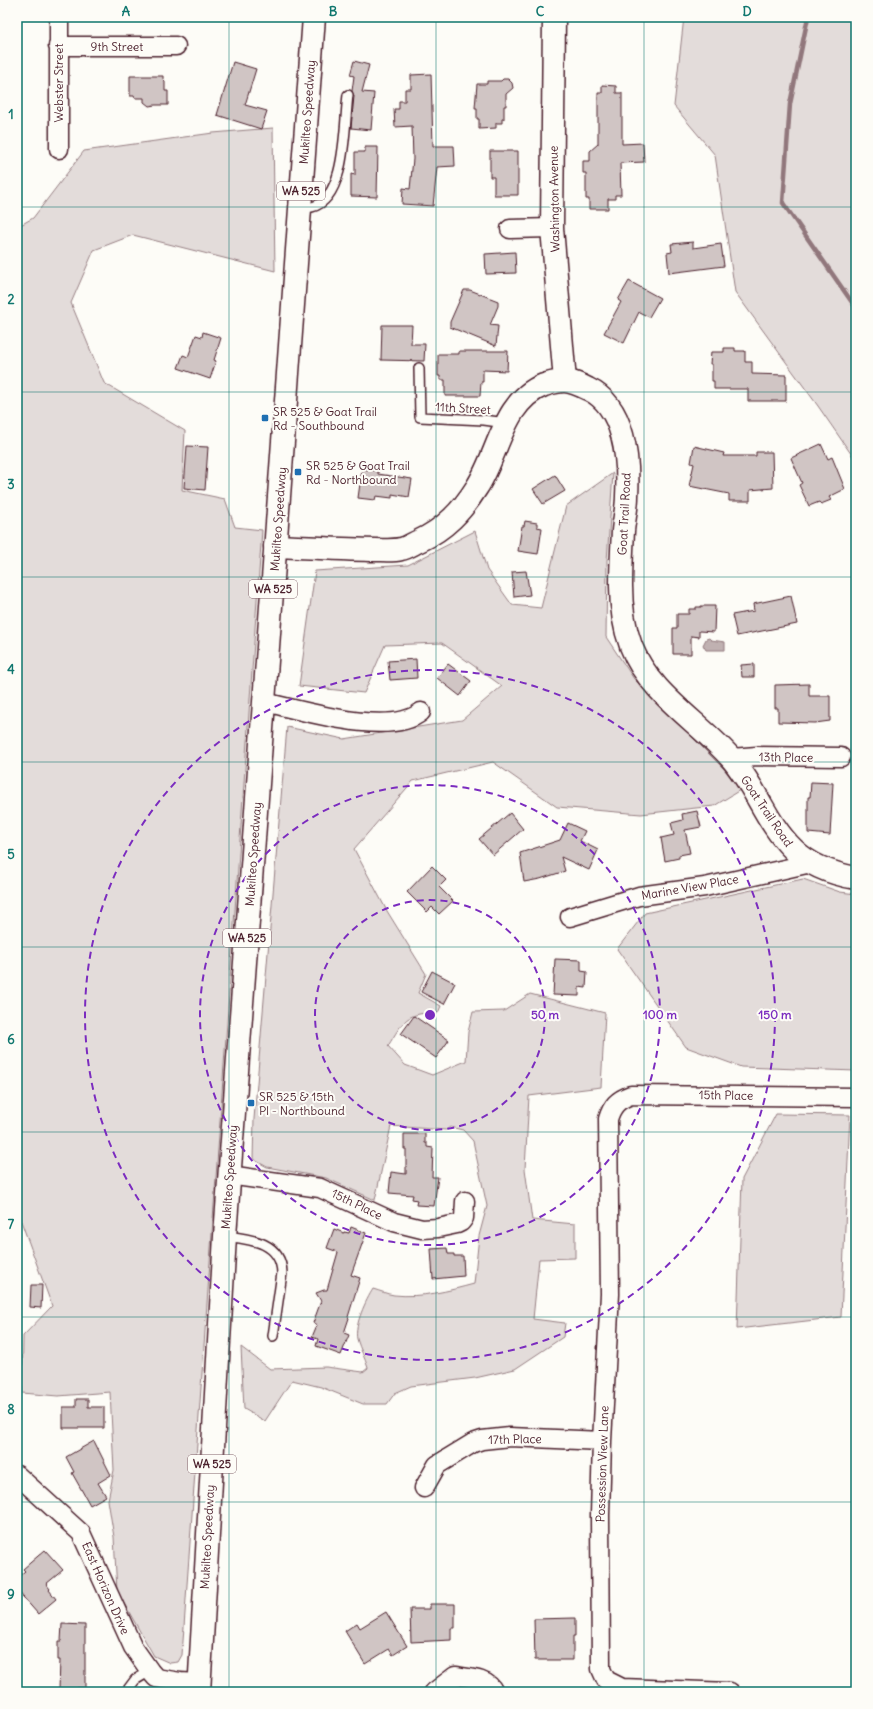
<svg xmlns="http://www.w3.org/2000/svg" width="873" height="1709" font-family="Delius,sans-serif">
<style>
.green{fill:#e3dcda;stroke:#967e82}
.water{fill:#c0b1b1;stroke:#91777b}
.lines{fill:none;stroke-linecap:round;stroke-linejoin:round}
.stream{stroke:#91777b;stroke-width:4.5}
.building{fill:#d0c5c4;stroke:#4a1f2b}
.lane-casing{stroke:#4a1f2b;stroke-width:12}
.street-casing{stroke:#4a1f2b;stroke-width:21}
.secondary-casing{stroke:#4a1f2b;stroke-width:25}
.primary-casing{stroke:#4a1f2b;stroke-width:25}
.lane{stroke:#fdfcf7;stroke-width:9}
.street{stroke:#fdfcf7;stroke-width:18}
.secondary{stroke:#fdfcf7;stroke-width:22}
.primary{stroke:#fdfcf7;stroke-width:22}
.grid{fill:none;stroke:#0f766e;stroke-width:1;stroke-opacity:0.55}
.ring{fill:none;stroke:#7b2cbf;stroke-width:2;stroke-dasharray:7 5}
.poi-dot{fill:#1f6fb2;stroke:#fdfcf7;stroke-width:1.5}
.labels{text-anchor:middle;dominant-baseline:central;stroke-width:4;stroke-linejoin:round;paint-order:stroke}
.shield{fill:#fdfcf7;stroke:#806168;stroke-width:1}
.shield-label{font-size:11px;font-weight:bold;fill:#4a1f2b}
.street-label{font-size:12px;fill:#4a1f2b;stroke:#fdfcf7}
.poi-label{font-size:12px;fill:#4a1f2b;stroke:#fdfcf7;text-anchor:start}
.centre{fill:#7b2cbf;stroke:#fdfcf7;stroke-width:2}
.ring-label{font-size:12px;text-anchor:middle;font-weight:bold;fill:#7b2cbf;stroke:#fdfcf7;stroke-width:4;stroke-linejoin:round;paint-order:stroke}
.neatline{fill:none;stroke:#0f766e;stroke-width:1.5}
.grid-label{font-size:13px;text-anchor:middle;font-weight:bold;fill:#0f766e}
</style>
<rect width="100%" height="100%" fill="#fdfcf7"/>
<filter id="ink" filterUnits="userSpaceOnUse"><feTurbulence type="fractalNoise" baseFrequency=".025" numOctaves="2"/><feDisplacementMap in="SourceGraphic" scale="8" xChannelSelector="R" yChannelSelector="G"/><feConvolveMatrix kernelMatrix="1 2 1 2 8 2 1 2 1" color-interpolation-filters="sRGB"/></filter>
<g filter="url(#ink)">
<path class="green" d="M684,17H856V461L818,406L735,292L715,155L674,106Z
M273,128L275,271L133,235L94,250L71,303L104,383L185,431L182,490L225,499L235,527L262,530L182,1655L178,1662L170,1663L154,1656L117,1591L114,1537L108,1500L114,1470L110,1392L58,1396L22,1393L23,1336L52,1306L17,1210V227L33,218L84,151L213,133Z
M613,473L607,561L606,637L634,679L724,769L740,790L714,806L641,814L557,807L493,762L413,781L354,849L387,911L426,974L418,993L441,1006L438,1013C406,1012 404,1020 388,1046L405,1065L432,1075L466,1061L468,1032L473,1012L504,1011L530,994L605,1013L601,1087L529,1096L525,1169L532,1220L575,1224V1258L539,1259L533,1319L565,1323L563,1337L515,1369L475,1378L411,1386L395,1393L387,1404H363L321,1387L292,1380L265,1421L244,1409L241,1347L270,1369L326,1367L363,1372L368,1368C365,1358 360,1349 357,1339C354,1325 366,1300 373,1289C380,1291 387,1294 394,1295C421,1298 448,1291 474,1284L479,1236L487,1206L473,1141L463,1130L450,1127L446,1130L391,1126L375,1200L326,1178L267,1167L253,1159L254,1119L287,727L344,739L462,720L502,686L442,643L385,645L364,693L299,686L315,571L408,565L475,531L487,570L512,605L541,608L566,506Z
M803,879L840,892L856,894V1071L741,1067L686,1047L617,949L645,913Z
M776,1114L850,1115L841,1317L737,1329L742,1179Z"/>
<path class="water" d="M709,638L711,640L725,642V650H706L703,645L706,639Z"/>
<g class="lines">
<path class="stream" d="M808,17L790,104L783,203L856,308"/>
</g>
<path class="building" d="M354,61L369,65L362,92L374,93L371,130L351,128L354,96L352,91L354,76L350,75Z
M233,62L256,69L245,105L267,111L261,129L217,115Z
M431,74L433,146H454L455,166L437,167L433,206L402,204L403,188L410,189L413,159L412,126L395,127L394,109H399V101H405V89H411V75Z
M130,76H163V79L165,81V91H168V105H155L149,106L144,102V98H135L134,96H130Z
M503,79H508L512,83L513,88L506,94V106H504V119H502V123H496V128L479,129V119H477V108H475L477,84H487V81H501Z
M602,85L616,86V93H622V144L643,143L644,162L620,163L621,195H615V199H608V209H589V199H586V173H583V161H590V151L598,144V93H602Z
M365,147H378L377,197L351,196V174L355,175V152H365Z
M490,151H518V195H494V177H490Z
M693,242V248L721,244L724,266L669,273L667,253L672,252L671,244Z
M515,252L516,273L486,274L485,254Z
M629,281L660,298L649,317L639,312L624,343L604,333L621,302L618,300Z
M464,290H470L498,301V306L490,325L498,326L496,346L450,327V322Z
M382,325H412L411,344H425L424,361L381,360Z
M203,332L221,338L214,360L216,361L210,379L178,368L183,355L188,357L196,335L202,337Z
M724,348H735V351H745V362H752V374L786,375V401H748V389H714V381H712V364H710L711,352H724Z
M459,351H508L507,371L483,370V382H481L480,396H445V380H440V376H438V354H459Z
M821,444L828,459L832,457L845,489L829,497L831,500L821,504L819,502L809,506L799,485L802,483L791,458Z
M187,446L208,447L205,490L184,488Z
M694,446L724,453L723,456H756V452H772L773,488L750,490V501H729V494L689,486L694,464L691,463Z
M362,469L378,471V474L412,479L409,497L392,494V498L376,496L375,500L358,498Z
M555,475L565,491L543,504L533,489Z
M525,521L537,523V527L542,528L538,554L518,551L522,526H524Z
M526,571L530,595L514,597L512,572Z
M791,596L797,624L737,636L732,615L754,611L753,604Z
M701,606H715L714,632L699,631V637L691,636V654H673V628H677V614H689V609H696V607H701Z
M416,659L417,678L390,680L388,661Z
M448,664L471,681L460,696L437,678Z
M754,664V677H742L741,665Z
M809,684V696H830V721L815,723L778,722V708H775V685Z
M811,782L833,783L830,835L808,833V797H810Z
M697,811L701,827L685,830L690,853L679,855V858L665,861L661,838L674,835L671,823L683,820L682,814Z
M510,813L523,829L493,855L479,839Z
M568,823L585,831L580,841L598,850L589,870L561,857L565,871L540,879L524,882L520,853L560,840Z
M432,866L446,880L439,887L453,901L439,914L432,907L427,912L407,892Z
M555,959L581,960V971L587,972L586,988L579,987V996L553,995Z
M432,971L455,983L444,1004L421,992Z
M414,1016L449,1040L436,1058L401,1034Z
M404,1134H425V1143H427V1147L433,1148L432,1177H438L434,1206L416,1205L417,1200L412,1199L413,1195L389,1193L391,1172L406,1174V1149H404Z
M351,1227L366,1233L351,1275L360,1278L348,1317L349,1318L344,1333L349,1335L341,1355L316,1346L318,1339L312,1337L317,1325L313,1323L321,1301L316,1293L324,1290H327L338,1252L327,1248L334,1229L344,1233V1232L349,1233Z
M447,1248L448,1254H454V1256H463L464,1276L433,1279L431,1249Z
M31,1285H42L41,1308L30,1307Z
M76,1399H88V1407H104V1428H63V1407H76Z
M94,1441L111,1475L98,1483L106,1496L90,1505L72,1473L74,1472L66,1457Z
M45,1550L63,1570L46,1584L50,1589L49,1590L56,1599L38,1614L17,1590V1578L25,1571L23,1569Z
M430,1604H455V1628H451V1640L411,1642L410,1609H430Z
M386,1612L407,1646L393,1655L389,1649L365,1664L345,1631L357,1623L360,1628Z
M575,1618V1636H573V1660H535L534,1619Z
M62,1624L85,1625V1688H77V1691L59,1690L60,1660H58V1641H61Z"/>
<g class="lines">
<defs>
<path id="lane" d="M300,208C303,208 308,208 312,207C347,198 344,124 348,95
M419,368L420,417L484,420L506,423
M225,1236C249,1239 281,1241 282,1273L273,1336
M126,1692L135,1680L150,1671"/>
<path id="street" d="M58,46H176
M59,149V17
M510,229L552,228
M264,702C302,710 390,738 421,712
M731,758L757,756L841,757
M570,917L639,896L705,887L811,863
M229,1175L320,1188L394,1222L422,1229L438,1228L457,1224L461,1222L464,1218L465,1201
M17,1475L81,1533L133,1647L150,1671L156,1678L180,1682L199,1683
M424,1488L437,1465L473,1443L482,1440L510,1437L602,1441
M434,1692L455,1676C468,1678 488,1678 494,1692
M730,1692L622,1688L606,1680L601,1669L600,1515L602,1441L610,1294L608,1119C612,1106 617,1100 631,1095L856,1097"/>
<path id="secondary" d="M554,17L552,228L565,381
M275,546C309,547 342,550 376,550C384,550 393,551 401,549C407,548 414,543 419,541C445,529 462,511 477,487C499,453 503,401 544,385C551,383 557,381 564,381C572,381 580,385 588,389C625,406 629,460 627,496C627,508 624,519 623,531C622,549 621,568 621,586C621,606 624,627 631,646C649,693 698,721 731,758C755,785 766,823 793,849C810,866 833,874 856,878"/>
<path id="primary" d="M199,1692L225,1236L314,17"/>
</defs>
<use href="#lane" class="lane-casing"/>
<use href="#street" class="street-casing"/>
<use href="#secondary" class="secondary-casing"/>
<use href="#primary" class="primary-casing"/>
<use href="#lane" class="lane"/>
<use href="#street" class="street"/>
<use href="#secondary" class="secondary"/>
<use href="#primary" class="primary"/>
</g>
</g>
<path class="grid" d="M229,17V1692M436,17V1692M644,17V1692M17,207H856M17,392H856M17,577H856M17,762H856M17,947H856M17,1132H856M17,1317H856M17,1502H856"/>
<g class="ring">
<circle cx="430" cy="1015" r="115"/>
<circle cx="430" cy="1015" r="230"/>
<circle cx="430" cy="1015" r="345"/>
</g>
<g class="poi-dot">
<rect x="261" y="414" width="8" height="8" rx="2"/>
<rect x="294" y="468" width="8" height="8" rx="2"/>
<rect x="247" y="1099" width="8" height="8" rx="2"/>
</g>
<g class="labels">
<g class="shield">
<rect x="277" y="182" width="48" height="18" rx="3"/>
<rect x="249" y="580" width="48" height="18" rx="3"/>
<rect x="223" y="929" width="48" height="18" rx="3"/>
<rect x="188" y="1455" width="48" height="18" rx="3"/>
</g>
<g class="shield-label">
<text x="301" y="191">WA 525</text>
<text x="273" y="589">WA 525</text>
<text x="247" y="938">WA 525</text>
<text x="212" y="1464">WA 525</text>
</g>
<g class="street-label">
<text x="117" y="46">9th Street</text>
<text transform="translate(58 83) rotate(-90)">Webster Street</text>
<text transform="translate(307 112) rotate(-86)">Mukilteo Speedway</text>
<text transform="translate(554 199) rotate(-91)">Washington Avenue</text>
<text transform="translate(463 408) rotate(3)">11th Street</text>
<text transform="translate(624 514) rotate(-87)">Goat Trail Road</text>
<text transform="translate(278 519) rotate(-86)">Mukilteo Speedway</text>
<text transform="translate(786 757) rotate(1)">13th Place</text>
<text transform="translate(767 811) rotate(56)">Goat Trail Road</text>
<text transform="translate(253 854) rotate(-86)">Mukilteo Speedway</text>
<text transform="translate(690 887) rotate(-10)">Marine View Place</text>
<text transform="translate(726 1095) rotate(1)">15th Place</text>
<text transform="translate(229 1177) rotate(-86)">Mukilteo Speedway</text>
<text transform="translate(357 1204) rotate(26)">15th Place</text>
<text transform="translate(515 1439) rotate(-1)">17th Place</text>
<text transform="translate(602 1464) rotate(-88)">Possession View Lane</text>
<text transform="translate(207 1537) rotate(-87)">Mukilteo Speedway</text>
<text transform="translate(106 1588) rotate(66)">East Horizon Drive</text>
</g>
<g class="poi-label">
<text x="273" y="411">SR 525 &amp; Goat Trail<tspan x="273" dy="14">Rd - Southbound</tspan></text>
<text x="306" y="465">SR 525 &amp; Goat Trail<tspan x="306" dy="14">Rd - Northbound</tspan></text>
<text x="259" y="1096">SR 525 &amp; 15th<tspan x="259" dy="14">Pl - Northbound</tspan></text>
</g>
</g>
<circle cx="430" cy="1015" r="6" class="centre"/>
<g class="ring-label">
<text x="545" y="1019">50 m</text>
<text x="660" y="1019">100 m</text>
<text x="775" y="1019">150 m</text>
</g>
<rect width="873" height="1709" fill="none" stroke="#fdfcf7" stroke-width="44"/>
<rect x="22" y="22" width="829" height="1665" class="neatline"/>
<g class="grid-label">
<text x="126" y="16">A</text>
<text x="333" y="16">B</text>
<text x="540" y="16">C</text>
<text x="747" y="16">D</text>
<text x="11" y="119">1</text>
<text x="11" y="304">2</text>
<text x="11" y="489">3</text>
<text x="11" y="674">4</text>
<text x="11" y="859">5</text>
<text x="11" y="1044">6</text>
<text x="11" y="1229">7</text>
<text x="11" y="1414">8</text>
<text x="11" y="1599">9</text>
</g>
</svg>
